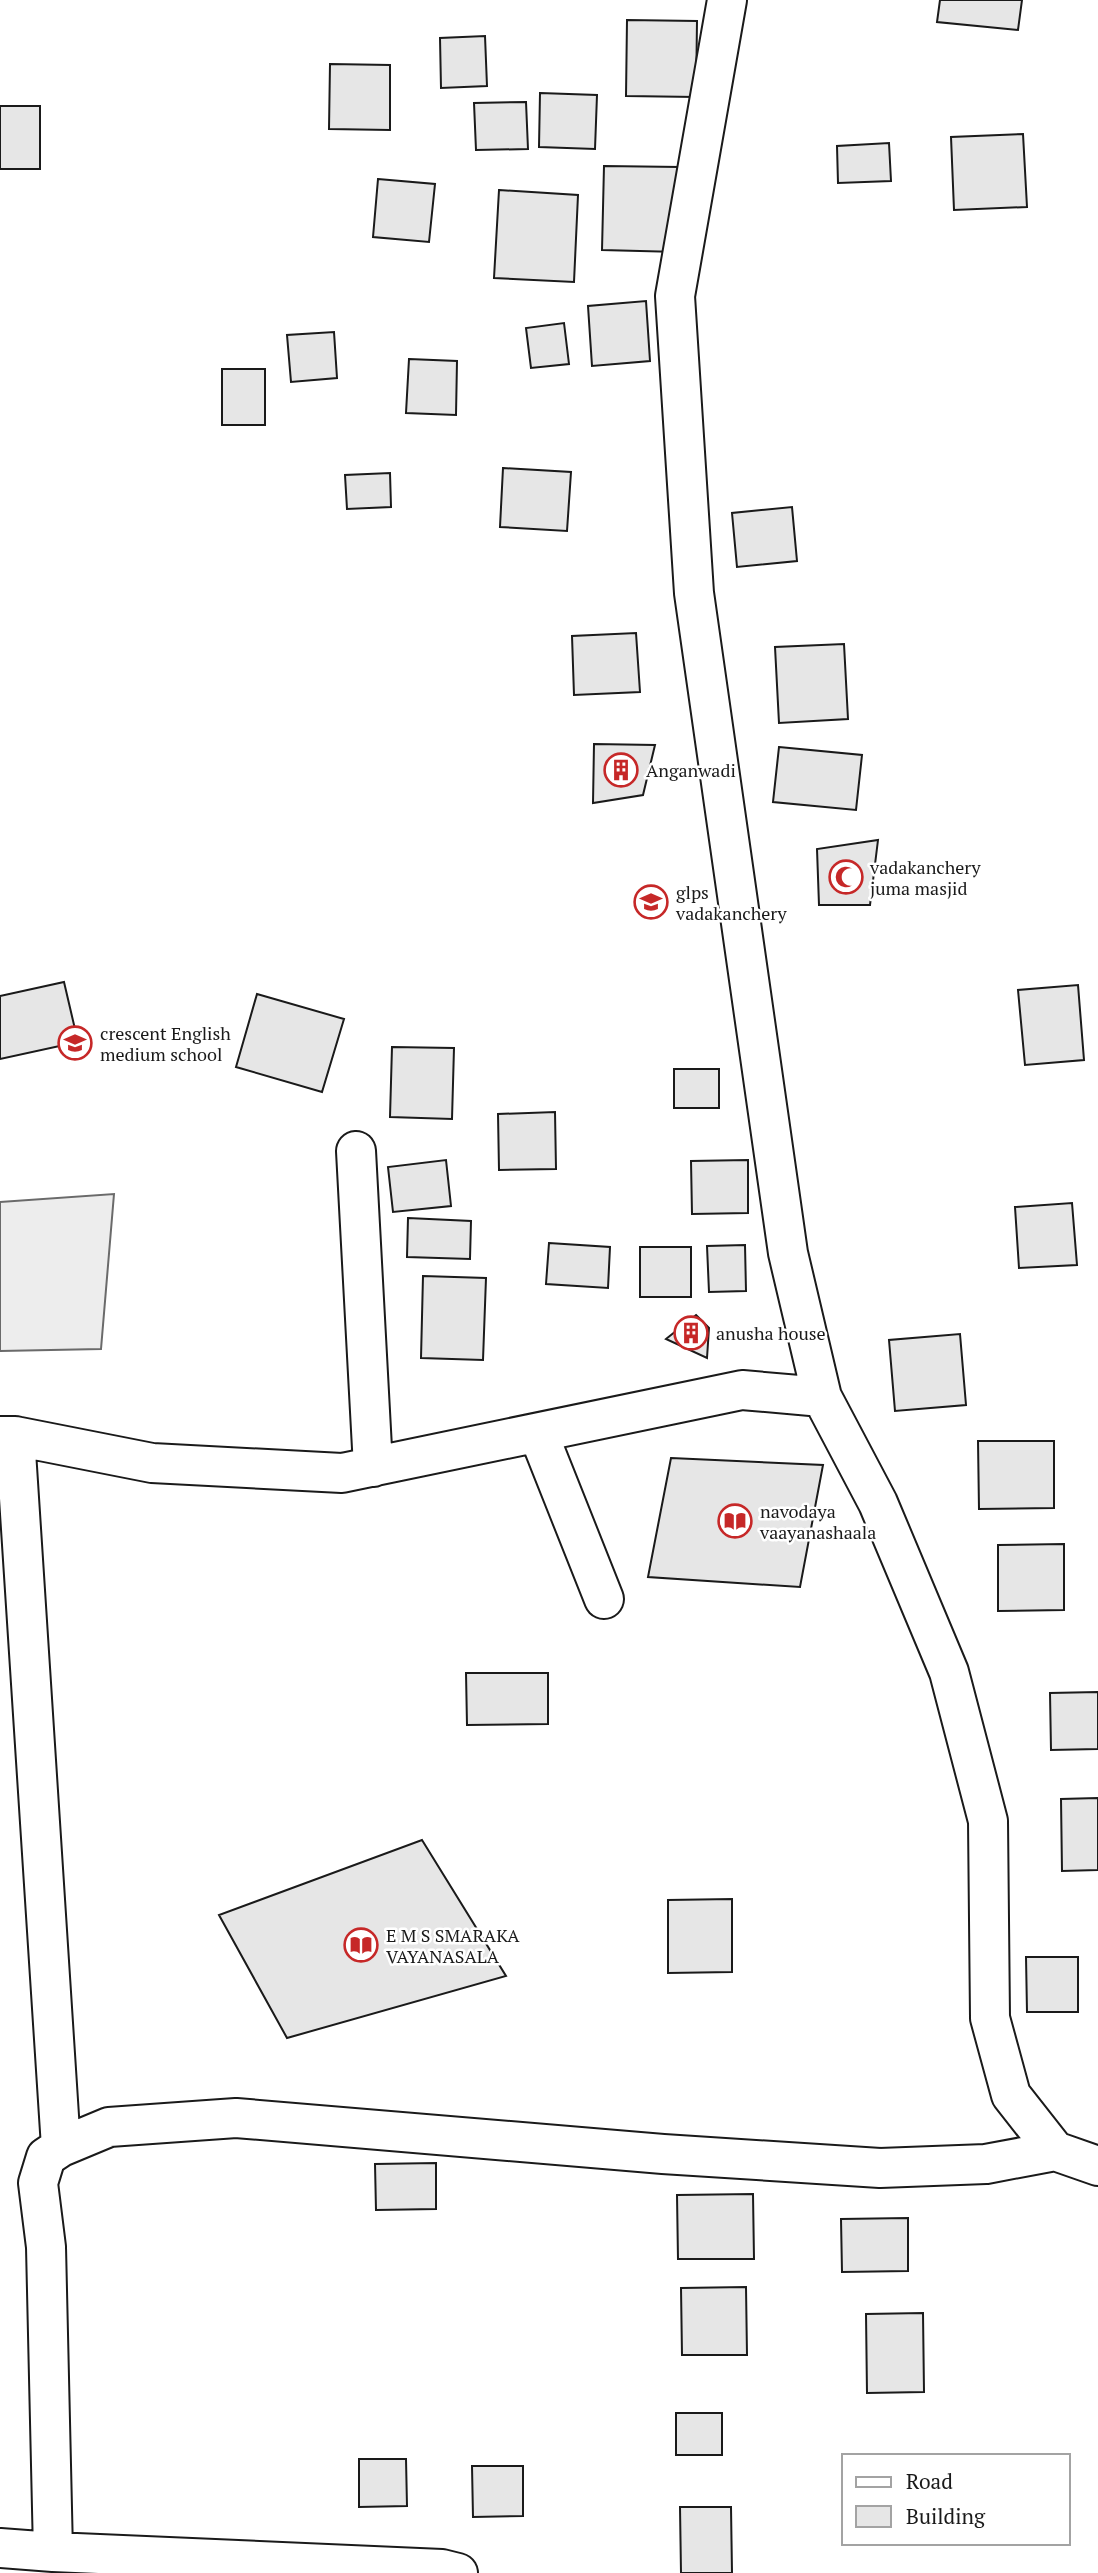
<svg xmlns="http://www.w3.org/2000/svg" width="1098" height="2573" font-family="'PT Serif',serif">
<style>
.built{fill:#ededed;stroke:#6a6a6a;stroke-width:2}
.building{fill:#e6e6e6;stroke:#1a1a1a;stroke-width:2}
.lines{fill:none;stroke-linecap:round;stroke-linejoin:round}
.minor-casing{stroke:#1a1a1a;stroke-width:42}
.minor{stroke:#fff;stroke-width:38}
.labels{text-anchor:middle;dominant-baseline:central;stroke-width:5;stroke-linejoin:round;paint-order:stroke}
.poi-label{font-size:18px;fill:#1a1a1a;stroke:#fff;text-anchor:start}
</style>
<rect width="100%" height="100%" fill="#fff"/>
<path class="built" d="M114,1194L101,1349L0,1351V1202Z"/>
<path class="building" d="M940,0H1022L1018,30L937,22Z
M627,20L697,21L696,97L626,96Z
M485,36L487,86L441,88L440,38Z
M330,64L390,65V130L329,129Z
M540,93L597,95L595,149L539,147Z
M526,102L528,149L476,150L474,103Z
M0,106H40V169H0Z
M1023,134L1027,207L954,210L951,137Z
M889,143L891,181L838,183L837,146Z
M604,166L680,167L678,252L602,250Z
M378,179L435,184L429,242L373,237Z
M499,190L578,195L574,282L494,278Z
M646,301L650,361L592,366L588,306Z
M564,323L569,364L531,368L526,328Z
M334,332L337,378L291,382L287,335Z
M409,359L457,361L456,415L406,413Z
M222,369H265V425H222Z
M503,468L571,472L567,531L500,527Z
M390,473L391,507L347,509L345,475Z
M792,507L797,561L737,567L732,513Z
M636,633L640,692L574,695L572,636Z
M844,644L848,719L779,723L775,647Z
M594,744L655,745L643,795L593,803Z
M779,747L862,755L856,810L773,802Z
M878,840L870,905H819L817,849Z
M64,982L78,1042L0,1059V996Z
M1078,985L1084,1060L1025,1065L1018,990Z
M257,994L344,1019L322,1092L236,1067Z
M392,1047L454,1048L452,1119L390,1117Z
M674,1069H719V1108H674Z
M555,1112L556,1169L499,1170L498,1114Z
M446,1160L451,1206L393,1212L388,1167Z
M748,1160V1213L692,1214L691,1161Z
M1072,1203L1077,1265L1019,1268L1015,1207Z
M408,1218L471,1221L470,1259L407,1257Z
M549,1243L610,1247L608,1288L546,1284Z
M745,1245L746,1291L709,1292L707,1246Z
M640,1247H691V1297H640Z
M423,1276L486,1278L483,1360L421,1358Z
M696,1315L709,1328L707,1358L666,1339Z
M960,1334L966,1405L895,1411L889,1340Z
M978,1441H1054V1508L979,1509Z
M671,1458L823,1465L800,1587L648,1577Z
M1064,1544V1610L998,1611V1545Z
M466,1673H548V1724L467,1725Z
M1098,1692V1749L1051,1750L1050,1693Z
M1098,1798V1870L1062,1871L1061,1799Z
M422,1840L506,1976L287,2038L219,1915Z
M732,1899V1972L668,1973V1900Z
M1026,1957H1078V2012H1027Z
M436,2163V2209L376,2210L375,2164Z
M753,2194L754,2259H678L677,2195Z
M908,2218V2271L842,2272L841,2219Z
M746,2287L747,2355H682L681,2288Z
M923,2313L924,2392L867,2393L866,2314Z
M676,2413H722V2455H676Z
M359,2459H406L407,2506L359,2507Z
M472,2466H523V2516L473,2517Z
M680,2507H731L732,2573H681Z"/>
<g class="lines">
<defs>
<path id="minor" d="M727,0L675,296L694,593L788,1253L822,1397
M356,1151L373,1467
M538,1433L604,1599
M0,1436H15L152,1463L342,1473L742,1390L822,1397L878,1503L949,1672L988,1821L990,2018L1011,2095L1055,2151L1098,2166
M15,1436L61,2147
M0,2548L53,2552L46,2247L38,2183L46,2157L61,2147L109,2127L236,2118L663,2154L880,2168L986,2164L1055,2151
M53,2552L442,2569L458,2573"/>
</defs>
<use href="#minor" class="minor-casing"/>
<use href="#minor" class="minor"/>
</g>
<defs>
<symbol id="building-ring" viewBox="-11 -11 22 22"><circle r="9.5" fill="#fff" stroke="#c62828" stroke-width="1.5"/><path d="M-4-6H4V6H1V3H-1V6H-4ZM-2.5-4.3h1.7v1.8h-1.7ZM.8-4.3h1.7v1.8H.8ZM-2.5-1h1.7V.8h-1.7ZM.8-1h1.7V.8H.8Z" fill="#c62828"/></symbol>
<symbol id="mosque-ring" viewBox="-11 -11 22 22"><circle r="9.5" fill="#fff" stroke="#c62828" stroke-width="1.5"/><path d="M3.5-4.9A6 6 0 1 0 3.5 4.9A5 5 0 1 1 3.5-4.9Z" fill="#c62828"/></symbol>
<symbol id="school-ring" viewBox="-11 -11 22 22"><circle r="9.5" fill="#fff" stroke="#c62828" stroke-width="1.5"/><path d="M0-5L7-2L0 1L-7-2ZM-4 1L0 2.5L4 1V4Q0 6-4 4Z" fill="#c62828"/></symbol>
<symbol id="library-ring" viewBox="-11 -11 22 22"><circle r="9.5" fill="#fff" stroke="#c62828" stroke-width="1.5"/><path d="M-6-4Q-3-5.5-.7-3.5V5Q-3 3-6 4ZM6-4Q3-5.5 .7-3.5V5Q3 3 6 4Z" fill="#c62828"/></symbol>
</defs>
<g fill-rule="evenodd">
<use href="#building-ring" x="602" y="751" width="38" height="38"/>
<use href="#mosque-ring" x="827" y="858" width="38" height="38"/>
<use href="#school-ring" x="632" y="883" width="38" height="38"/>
<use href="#school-ring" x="56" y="1024" width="38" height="38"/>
<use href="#building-ring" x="672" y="1314" width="38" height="38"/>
<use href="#library-ring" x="716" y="1502" width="38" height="38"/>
<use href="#library-ring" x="342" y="1926" width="38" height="38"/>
</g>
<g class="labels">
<g class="poi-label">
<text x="646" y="770">Anganwadi</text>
<text x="870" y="867">vadakanchery<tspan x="870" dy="21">juma masjid</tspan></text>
<text x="676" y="892">glps<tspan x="676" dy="21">vadakanchery</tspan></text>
<text x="100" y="1033">crescent English<tspan x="100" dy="21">medium school</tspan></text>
<text x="716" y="1333">anusha house</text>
<text x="760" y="1511">navodaya<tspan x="760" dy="21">vaayanashaala</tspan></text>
<text x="386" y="1935">E M S SMARAKA<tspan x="386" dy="21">VAYANASALA</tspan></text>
</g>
</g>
<rect x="842" y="2454" width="228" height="91" fill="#ffffff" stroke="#a3a3a3" stroke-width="2"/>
<rect x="856" y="2477" width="35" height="10" fill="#ffffff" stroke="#a3a3a3" stroke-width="2"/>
<text x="906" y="2489" font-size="21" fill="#1a1a1a">Road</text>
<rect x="856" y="2506" width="35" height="21" fill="#e6e6e6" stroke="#a3a3a3" stroke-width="2"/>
<text x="906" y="2524" font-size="21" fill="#1a1a1a">Building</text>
</svg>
